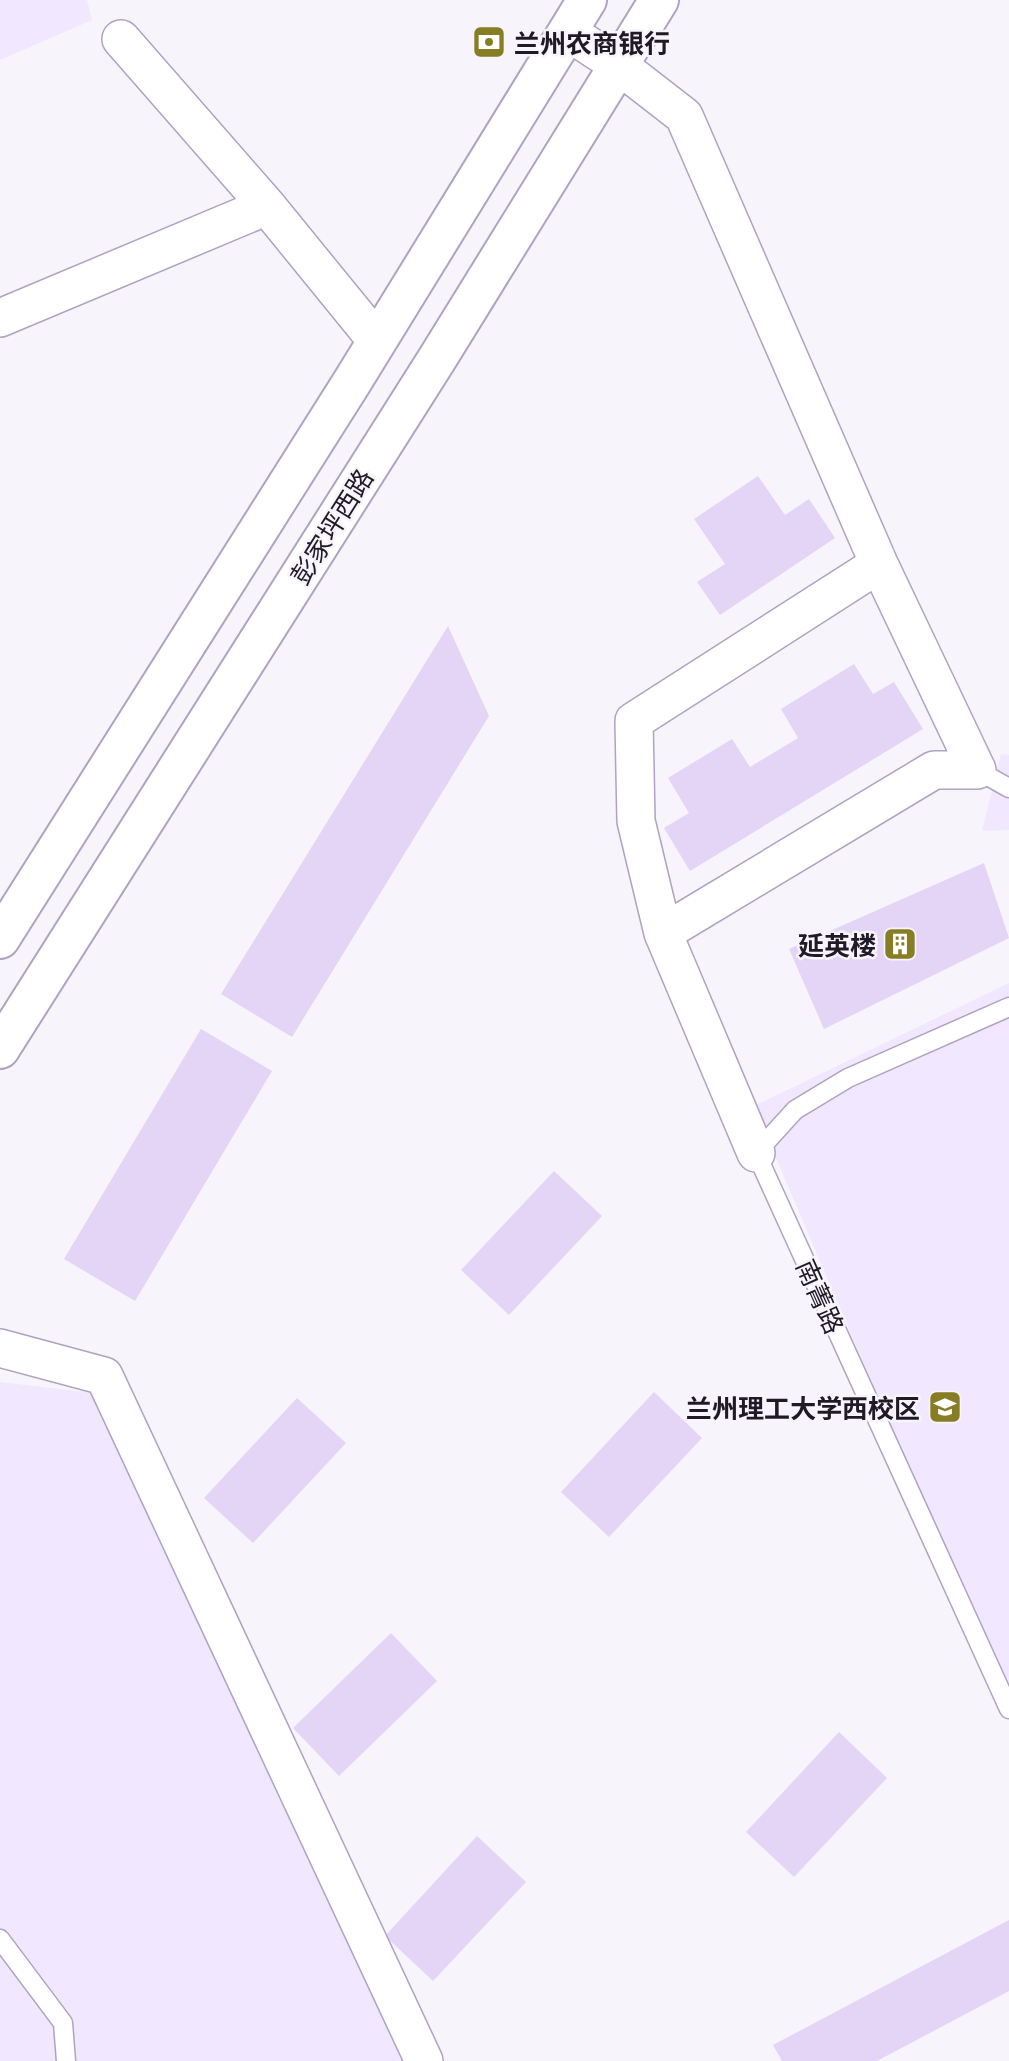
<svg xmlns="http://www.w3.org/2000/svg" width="1009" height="2061" font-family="Commissioner,'Noto Sans SC',sans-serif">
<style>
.built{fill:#f1e7ff}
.building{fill:#e4d4f6}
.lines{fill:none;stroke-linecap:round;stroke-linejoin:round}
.service-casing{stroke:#b0a2c1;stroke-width:21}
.minor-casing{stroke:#b0a2c1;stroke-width:40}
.secondary-casing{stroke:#b0a2c1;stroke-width:42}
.service{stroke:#fff;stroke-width:18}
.minor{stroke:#fff;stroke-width:37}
.secondary{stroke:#fff;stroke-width:38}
.labels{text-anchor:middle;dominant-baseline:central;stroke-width:5;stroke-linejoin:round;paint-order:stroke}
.poi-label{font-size:26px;font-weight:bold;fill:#201a26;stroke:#f7f4fb;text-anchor:end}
.street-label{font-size:26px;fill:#201a26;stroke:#f7f4fb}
</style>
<rect width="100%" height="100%" fill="#f7f4fb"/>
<path class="built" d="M0,0H87L92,20L0,60Z
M1001,754L1009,755V830L982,831Z
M1009,983V1707L754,1106Z
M0,1382L101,1394L405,2061H0Z"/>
<path class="building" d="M758,476L785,515L809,499L835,538L720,615L697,582L725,564L694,519Z
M448,626L489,716L292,1037L221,994Z
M854,664L873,694L894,682L923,729L690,871L664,828L689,813L668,778L732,739L750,767L798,738L781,709Z
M984,863L1009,938L824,1029L789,949Z
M201,1029L272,1071L135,1301L64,1259Z
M554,1171L602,1216L509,1315L461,1270Z
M654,1392L702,1438L609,1537L561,1492Z
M297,1398L346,1443L253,1543L204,1498Z
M391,1633L437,1681L339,1776L293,1728Z
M839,1732L887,1778L794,1877L746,1832Z
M477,1836L526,1882L433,1981L385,1936Z
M1009,1920V1991L877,2061H782L773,2045Z"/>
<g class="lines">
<defs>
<path id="service" d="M977,770L1009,788
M1009,1007L848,1078L795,1110L756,1153L1009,1709
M0,1939L63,2023L66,2061"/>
<path id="minor" d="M568,32L617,64L684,116L879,564L977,770H934L663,933L636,821L634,721L879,564
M121,39L267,206L377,341
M0,318L267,206
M663,933L756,1153
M0,1348L104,1376L424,2061"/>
<path id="secondary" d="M0,939L352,382L587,0
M0,1049L437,359L659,0"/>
</defs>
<use href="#service" class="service-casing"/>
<use href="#minor" class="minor-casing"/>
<use href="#secondary" class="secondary-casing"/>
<use href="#service" class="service"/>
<use href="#minor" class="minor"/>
<use href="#secondary" class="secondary"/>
</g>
<defs>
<symbol id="bank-square" viewBox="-11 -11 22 22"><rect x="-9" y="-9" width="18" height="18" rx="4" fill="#877d24" stroke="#f7f4fb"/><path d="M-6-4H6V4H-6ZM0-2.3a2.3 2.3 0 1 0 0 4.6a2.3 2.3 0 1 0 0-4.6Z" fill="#fff"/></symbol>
<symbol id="building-square" viewBox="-11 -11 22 22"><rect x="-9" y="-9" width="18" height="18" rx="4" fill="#877d24" stroke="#f7f4fb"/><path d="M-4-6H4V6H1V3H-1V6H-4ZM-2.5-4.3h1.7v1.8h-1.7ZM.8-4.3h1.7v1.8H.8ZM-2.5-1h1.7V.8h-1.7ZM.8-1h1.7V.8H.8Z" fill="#fff"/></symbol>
<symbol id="university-square" viewBox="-11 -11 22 22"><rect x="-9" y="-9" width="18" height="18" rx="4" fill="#877d24" stroke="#f7f4fb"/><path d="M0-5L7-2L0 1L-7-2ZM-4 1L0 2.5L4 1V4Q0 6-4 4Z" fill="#fff"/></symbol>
</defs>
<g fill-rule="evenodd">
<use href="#bank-square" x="470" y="23" width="38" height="38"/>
<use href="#building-square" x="881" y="925" width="38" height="38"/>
<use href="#university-square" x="926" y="1388" width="38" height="38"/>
</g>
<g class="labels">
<g class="poi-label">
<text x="514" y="42" text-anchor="start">兰州农商银行</text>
<text x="876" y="944">延英楼</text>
<text x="920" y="1407">兰州理工大学西校区</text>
</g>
<g class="street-label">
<text transform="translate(331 526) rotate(-58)">彭家坪西路</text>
<text transform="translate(821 1296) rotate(66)">南菁路</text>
</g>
</g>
</svg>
